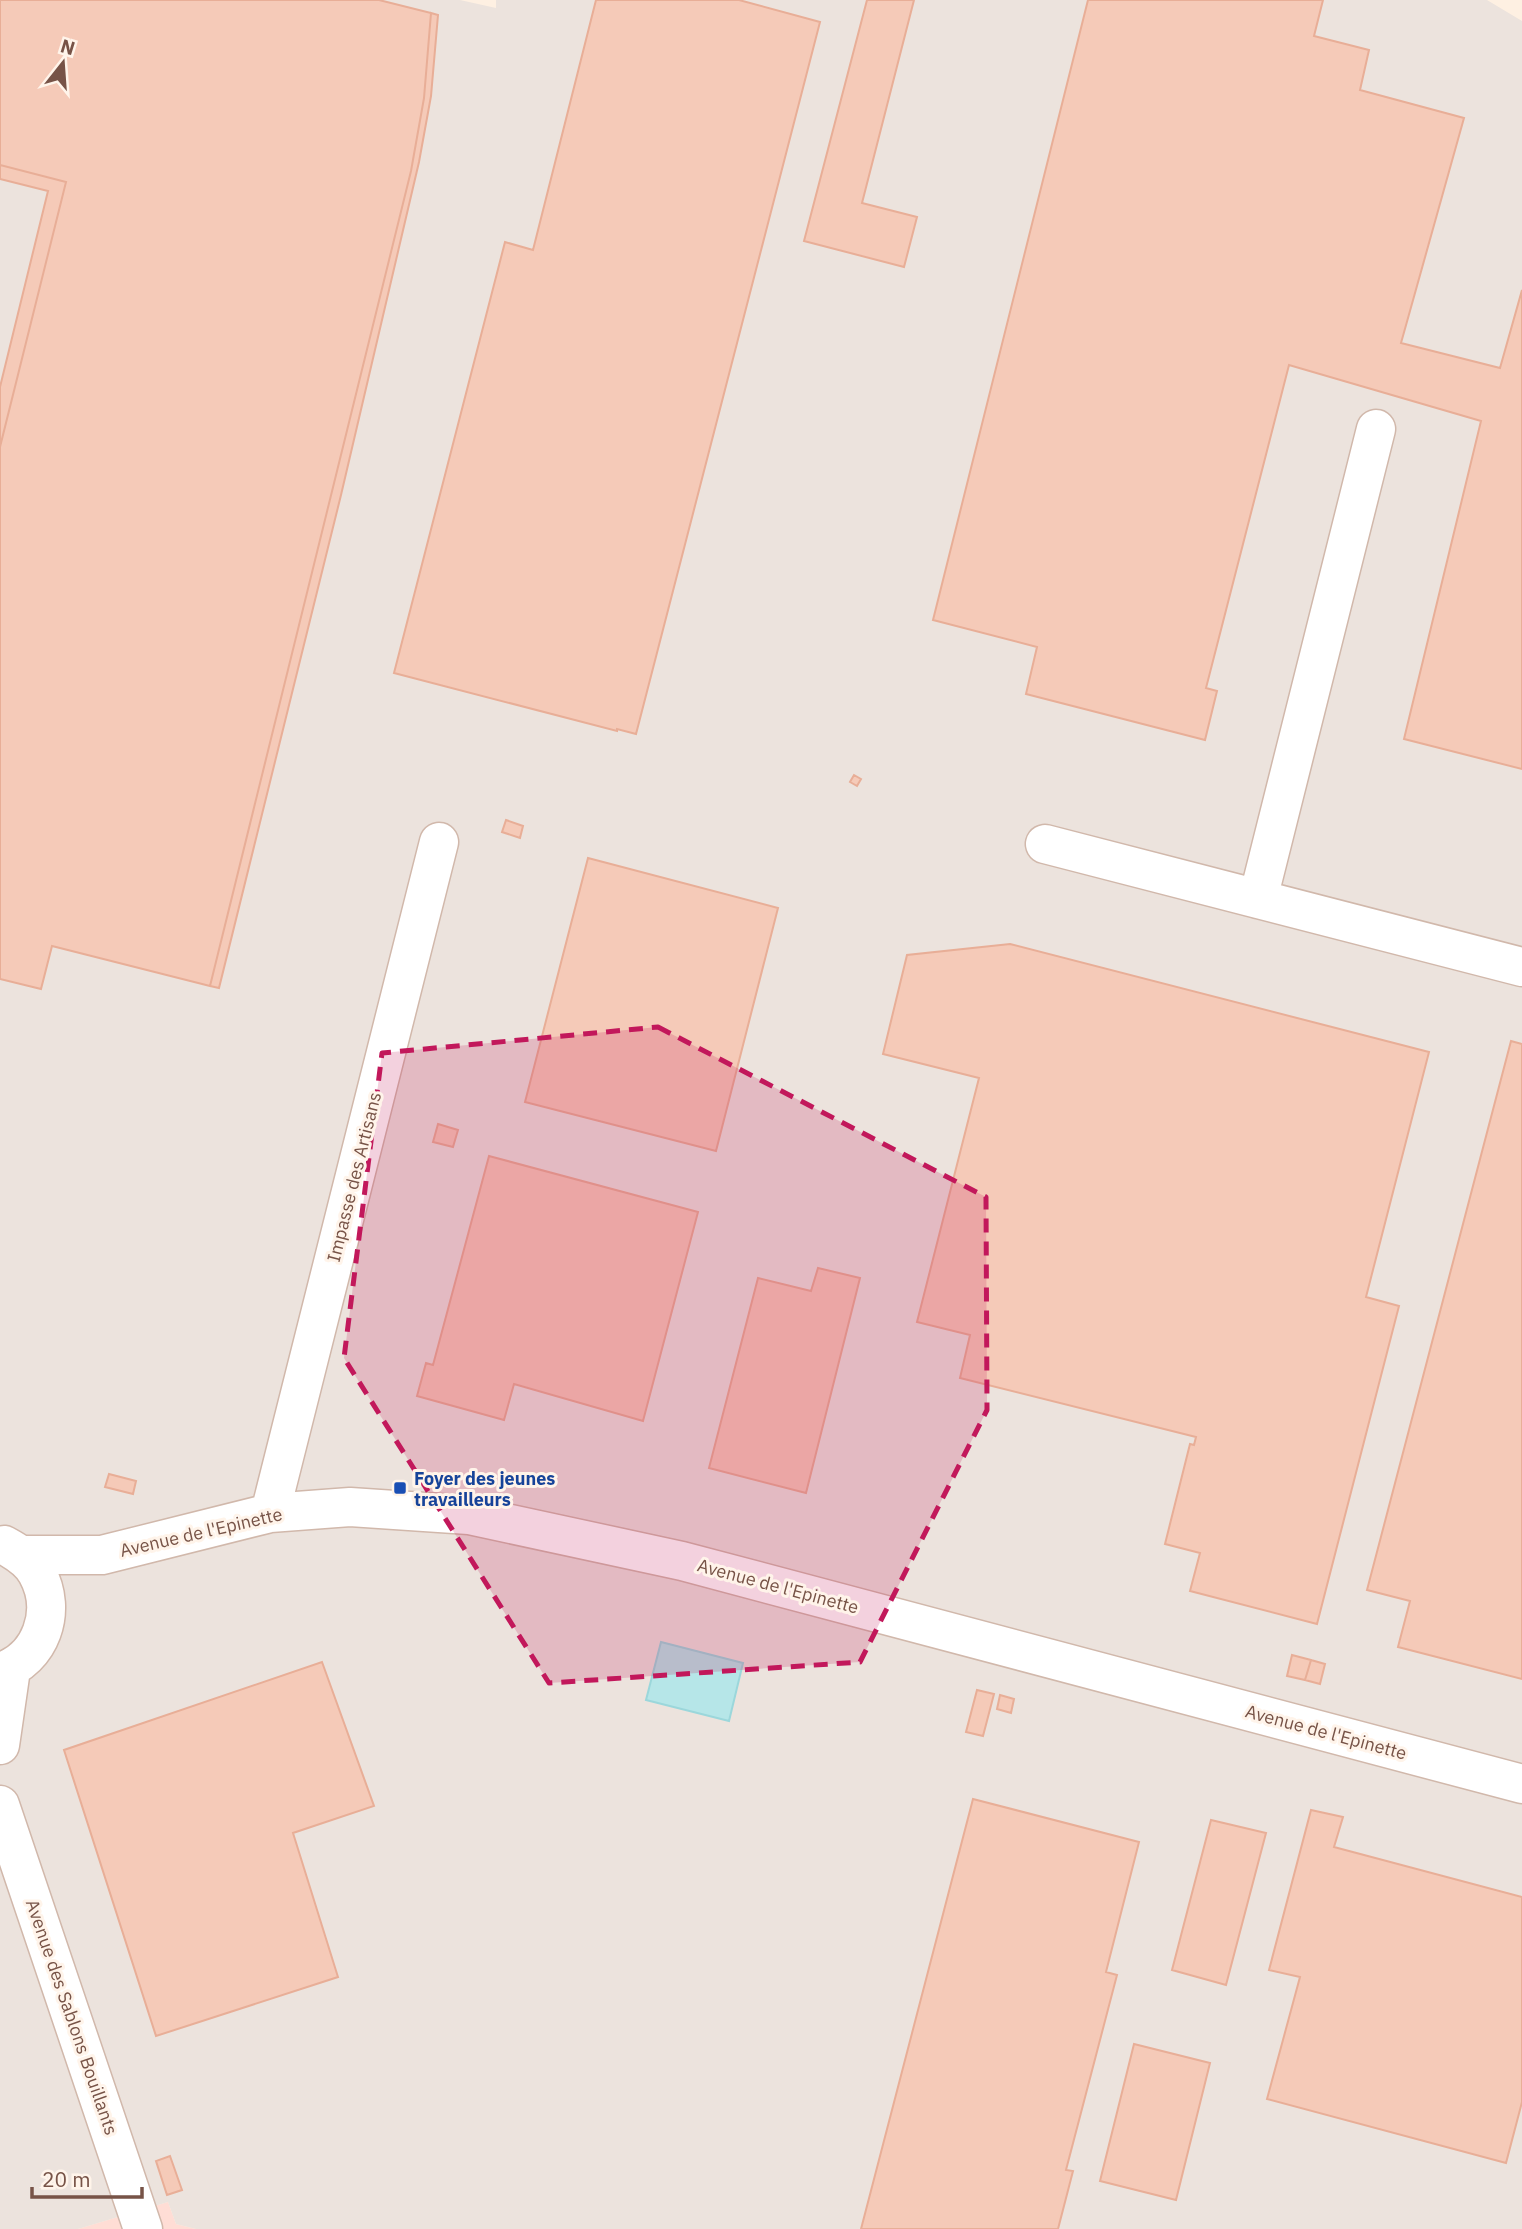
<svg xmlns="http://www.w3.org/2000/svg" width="1522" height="2229" font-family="'IBM Plex Sans',sans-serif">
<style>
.commercial{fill:#ffddd5}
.industrial{fill:#ece3dd}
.water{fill:#b6e6e8;stroke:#9bd7db;stroke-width:2}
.building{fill:#f5cab8;stroke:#e8ae97;stroke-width:2}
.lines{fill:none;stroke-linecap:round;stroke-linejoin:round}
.minor-casing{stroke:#d1b8ab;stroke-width:41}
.minor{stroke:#fff;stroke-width:38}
.marked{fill:#c2185b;fill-opacity:0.2;stroke:#c2185b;stroke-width:5;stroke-dasharray:14 9;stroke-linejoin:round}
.transit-dot{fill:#1a4fb4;stroke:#fff4ea;stroke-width:2.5}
.labels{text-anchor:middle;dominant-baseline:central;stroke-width:6;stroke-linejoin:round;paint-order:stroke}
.street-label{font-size:18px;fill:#775347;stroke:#fff4ea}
.transit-label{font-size:18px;font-weight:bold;fill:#164399;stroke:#fff4ea;text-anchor:start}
</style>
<rect width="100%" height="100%" fill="#fef0e2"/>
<path class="commercial" d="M168,2202L176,2224L196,2229H78Z"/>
<path class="industrial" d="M0,0H460L496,8V0H1487L1522,21V2229H196L176,2224L168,2202L78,2229H0Z"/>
<path class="water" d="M661,1642L743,1663L729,1721L646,1700Z"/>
<path class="building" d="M0,0H379L431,13L424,98L411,171L210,986L52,946L41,989L0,979V447L66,182L0,165Z
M596,0H739L820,22L636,734L617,729V731L394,673L505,242L533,250Z
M867,0H914L862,203L917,217L904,267L804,241Z
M1088,0H1323L1314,36L1369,50L1360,90L1464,118L1401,343L1500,368L1522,290V769L1404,739L1481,421L1289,365L1206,688L1217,691L1205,740L1026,694L1037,647L933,620Z
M431,13L438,15L431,96L419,162L341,495L219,988L210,986L411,171L424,98Z
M0,165L66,182L0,447V387L48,191L0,179Z
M854,775L861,779L857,786L850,782Z
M506,820L523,826L520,838L502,832Z
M588,858L778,908L716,1151L525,1102Z
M1010,944L1429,1052L1366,1297L1399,1306L1317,1624L1190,1591L1200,1553L1165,1544L1190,1444L1194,1445L1196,1437L960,1378L970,1335L917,1322L979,1078L883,1054L907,955Z
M1511,1041L1522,1044V1679L1398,1647L1410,1601L1367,1590Z
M438,1124L458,1130L453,1147L433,1142Z
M489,1156L698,1212L643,1421L514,1384L504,1420L417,1396L426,1363L433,1365Z
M818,1268L860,1278L806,1493L709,1468L758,1278L811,1291Z
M109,1474L136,1481L133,1494L105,1487Z
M1292,1655L1311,1660L1305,1680L1287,1676Z
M1311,1660L1325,1664L1320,1684L1305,1680Z
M322,1662L374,1806L293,1833L338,1977L156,2036L64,1750Z
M977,1690L994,1694L983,1736L966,1732Z
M1000,1695L1014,1699L1011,1713L997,1709Z
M973,1799L1139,1842L1106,1972L1117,1975L1066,2170L1073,2171L1058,2229H861Z
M1311,1810L1343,1817L1334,1847L1522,1897V2102L1506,2163L1267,2099L1300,1977L1269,1970Z
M1211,1820L1266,1833L1226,1985L1172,1970Z
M1134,2044L1210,2063L1176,2200L1100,2181Z
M170,2156L182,2190L167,2195L156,2161Z"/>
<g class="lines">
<defs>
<path id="minor" d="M1045,844L1522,967
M1258,899L1376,429
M270,1513L439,842
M21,1555H102L270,1513L350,1507L469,1515L682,1561L1522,1784
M0,1672C41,1659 58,1611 37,1573C30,1560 17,1552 4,1545
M0,1745L11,1669
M0,1805L143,2229"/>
</defs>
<use href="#minor" class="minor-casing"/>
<use href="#minor" class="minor"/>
</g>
<path class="marked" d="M658,1027L986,1197L987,1410L860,1662L549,1683L344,1358L382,1053Z"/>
<rect class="transit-dot" x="393" y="1481" width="14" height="14" rx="3.5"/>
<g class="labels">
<g class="street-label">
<text transform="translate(354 1177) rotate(-76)">Impasse des Artisans</text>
<text transform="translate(201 1532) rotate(-13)">Avenue de l'Epinette</text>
<text transform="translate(778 1586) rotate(15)">Avenue de l'Epinette</text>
<text transform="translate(1326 1732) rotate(15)">Avenue de l'Epinette</text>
<text transform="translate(72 2017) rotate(71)">Avenue des Sablons Bouillants</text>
</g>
<g class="transit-label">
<text x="414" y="1478">Foyer des jeunes<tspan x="414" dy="21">travailleurs</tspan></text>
</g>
</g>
<g transform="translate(63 63) rotate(17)" stroke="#fff4ea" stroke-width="5" paint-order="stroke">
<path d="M0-5L12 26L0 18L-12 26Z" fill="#775347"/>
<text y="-10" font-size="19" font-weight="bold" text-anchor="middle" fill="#775347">N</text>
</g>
<path d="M32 2187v10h110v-10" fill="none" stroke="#775347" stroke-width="3.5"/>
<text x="42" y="2187" font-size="21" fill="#775347" stroke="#fff4ea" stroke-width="5" paint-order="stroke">20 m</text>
</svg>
